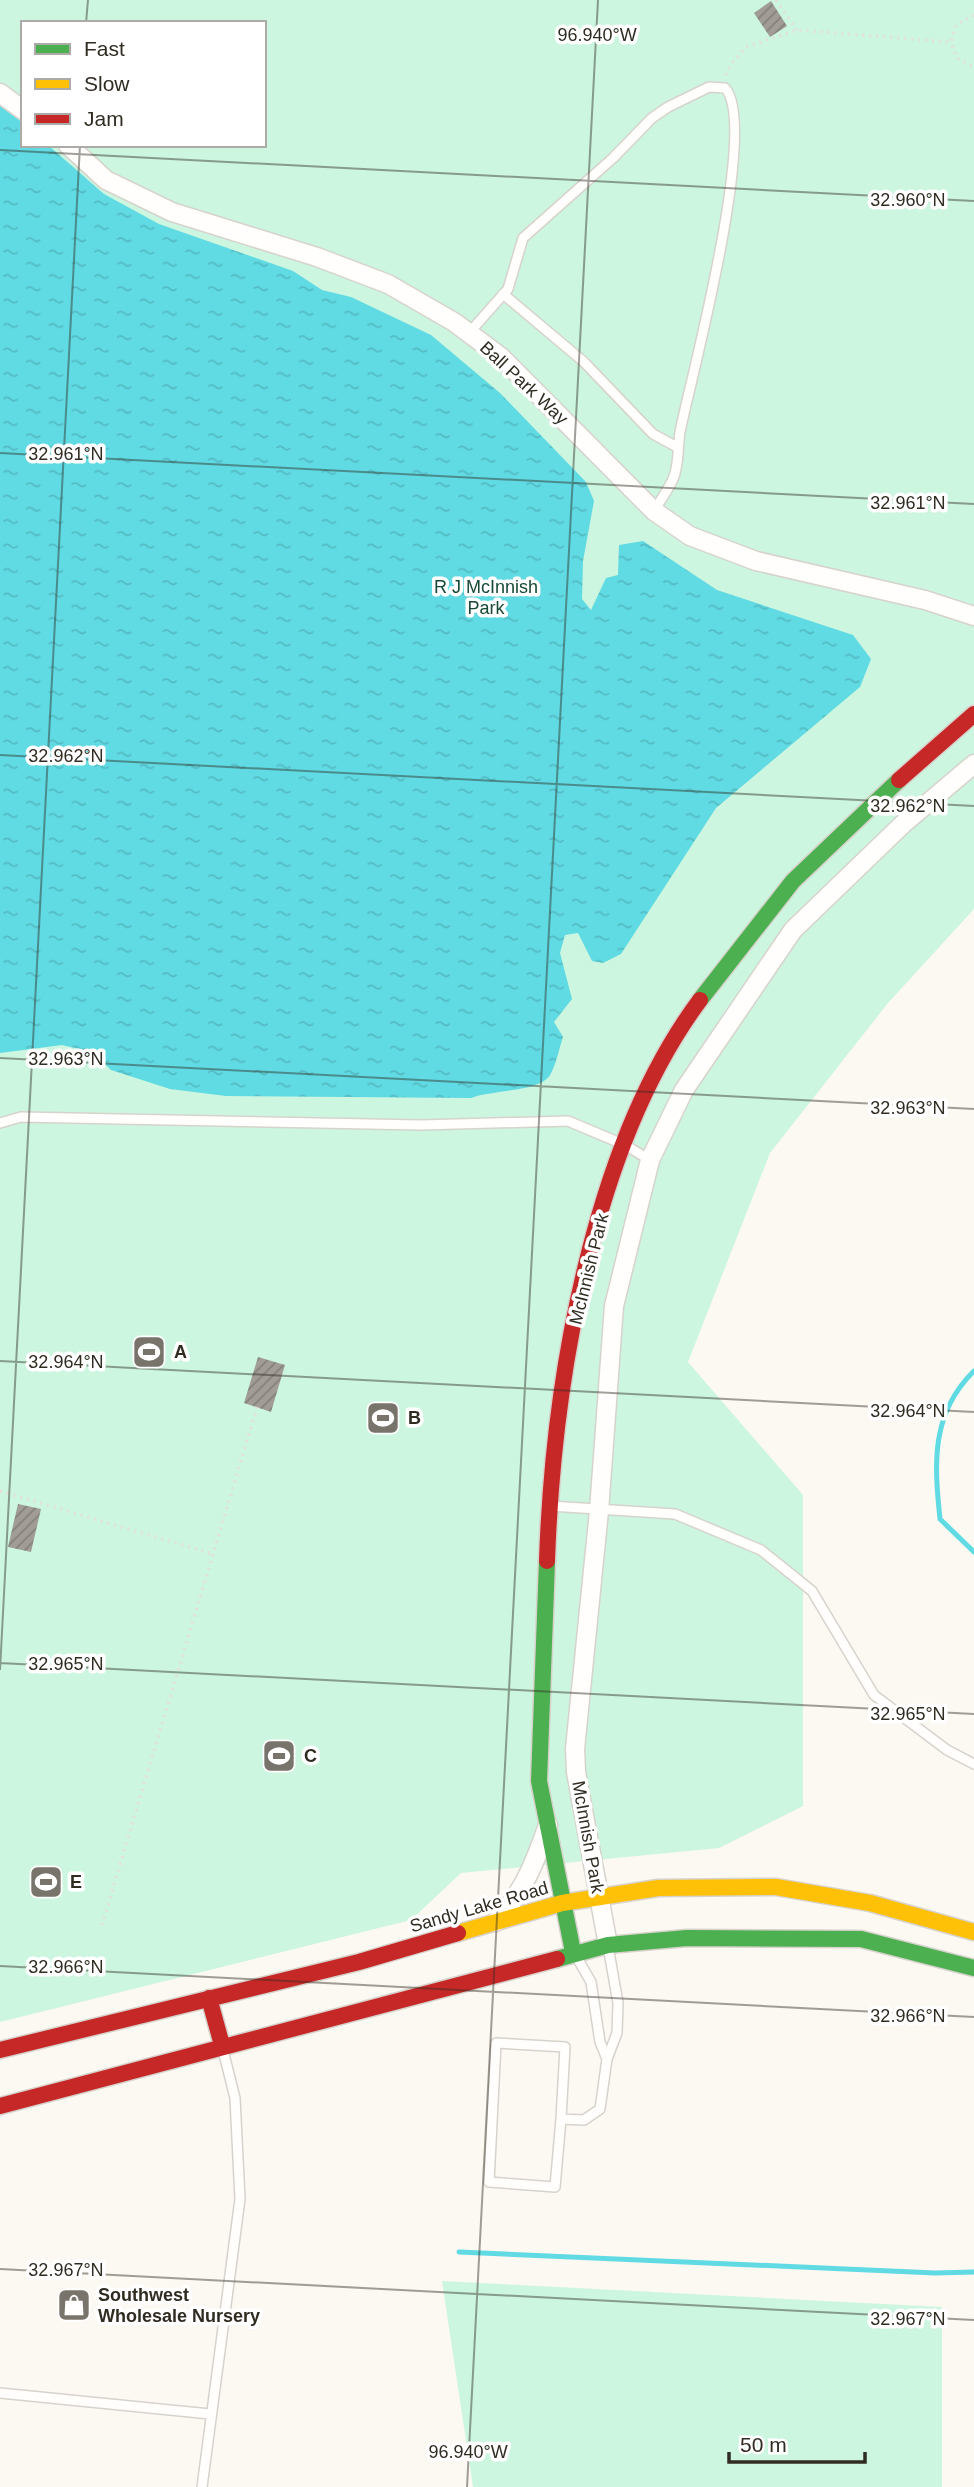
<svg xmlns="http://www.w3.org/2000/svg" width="974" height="2487" font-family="Arial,sans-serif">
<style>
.green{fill:#ccf6df;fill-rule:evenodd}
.water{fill:url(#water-ripples)}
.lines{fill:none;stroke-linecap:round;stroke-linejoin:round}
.stream{stroke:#60dae3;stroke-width:5}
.building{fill:url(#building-hatch)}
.lane-casing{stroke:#d7d3cc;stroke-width:12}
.street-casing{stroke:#d7d3cc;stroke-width:21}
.fast-casing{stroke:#d7d3cc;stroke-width:19}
.slow-casing{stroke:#d7d3cc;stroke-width:19}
.jam-casing{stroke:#d7d3cc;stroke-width:19}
.path{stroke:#e2e0de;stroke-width:3.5;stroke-dasharray:2 5;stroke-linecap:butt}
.lane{stroke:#fffefd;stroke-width:9}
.street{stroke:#fffefd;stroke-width:18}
.fast{stroke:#4caf50;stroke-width:16}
.slow{stroke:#ffc107;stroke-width:16}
.jam{stroke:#c62828;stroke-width:16}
.ticks{fill:none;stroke:#312c22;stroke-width:2;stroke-opacity:0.45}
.labels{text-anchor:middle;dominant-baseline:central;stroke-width:7;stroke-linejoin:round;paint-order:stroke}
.street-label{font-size:18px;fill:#312c22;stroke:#fff}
.park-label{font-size:18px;fill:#174935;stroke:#fff}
.poi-label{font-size:18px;font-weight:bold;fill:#312c22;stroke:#fff;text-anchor:start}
.ticks-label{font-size:18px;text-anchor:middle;fill:#312c22;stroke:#fff;stroke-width:7;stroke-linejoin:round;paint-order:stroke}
</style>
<defs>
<pattern id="water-ripples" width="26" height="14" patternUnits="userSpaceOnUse" patternTransform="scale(1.75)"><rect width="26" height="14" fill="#60dae3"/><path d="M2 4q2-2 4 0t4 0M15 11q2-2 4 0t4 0" fill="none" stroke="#54bbc2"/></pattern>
<pattern id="building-hatch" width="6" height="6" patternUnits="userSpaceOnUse" patternTransform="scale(1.75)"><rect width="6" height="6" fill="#a19d96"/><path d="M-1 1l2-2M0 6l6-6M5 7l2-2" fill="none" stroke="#84807a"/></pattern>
</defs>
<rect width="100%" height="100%" fill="#fcf8f2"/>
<path class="green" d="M0,0H974V909L888,1003L770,1153L688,1362L803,1495V1806L719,1848L461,1873L411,1920L0,2022ZM23,23H264V145H23Z
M442,2281L942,2307V2487H473Z"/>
<path class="water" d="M0,106L23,123V145H48L104,194L159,224L293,271L322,290L351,297L431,335L500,393L586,482L594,501L583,561L582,599L591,610L606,578L618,575L619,545L643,541L717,590L853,635L871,659L860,687L716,808L621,954L603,963L592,961L578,933L565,935L560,953L572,999L554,1022L563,1037C559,1049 556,1065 550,1075C540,1092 491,1090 471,1098L226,1096L170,1089L111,1070L92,1052L62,1045L0,1053Z"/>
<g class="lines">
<path class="stream" d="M974,1371C931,1413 934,1463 940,1519L974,1552
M459,2252L935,2273L974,2272"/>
</g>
<path class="building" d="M771,1L787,26L770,37L754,13Z
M258,1357L285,1365L271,1412L244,1403Z
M18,1504L41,1509L31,1552L8,1547Z"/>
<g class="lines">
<defs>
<path id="lane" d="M503,294L584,362L653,434L677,447
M469,333L508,289L523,238L613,158L652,118L668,107L709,87L725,88C759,124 693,371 681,427C677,443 680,464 673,479C668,490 660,501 654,511
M0,1123L21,1117L421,1125L568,1121L625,1145L650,1160
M550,1506L675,1514L761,1550L812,1591L874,1695L947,1750L974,1764
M576,1956L591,1982L600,2042L607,2059
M561,2119L555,2187L489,2182L496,2043L565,2047L561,2119L584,2120L600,2109L607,2059L617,2033L618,2003L608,1946
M0,2393L210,2414
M202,2487L240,2199L235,2098L223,2050"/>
<path id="street" d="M0,93L23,110
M68,145L106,180L172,212L317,257L388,284L454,322L501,357L654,511L690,536L756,561L925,600L974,616
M496,1922C523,1892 535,1863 548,1825
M608,1945L576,1772L575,1749L599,1511L614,1306L650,1160L684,1090L793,930L903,824L974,764"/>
<path id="fast" d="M700,1000L793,881L899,780
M547,1561L539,1781L573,1952
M557,1959L608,1945L687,1938L861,1939L974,1968"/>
<path id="slow" d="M458,1933L562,1903L658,1888L776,1887L870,1903L974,1932"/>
<path id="jam" d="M899,780L974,714
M547,1561C553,1383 592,1145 700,1000
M209,1998L222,2045
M0,2050L359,1962L458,1933
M0,2106L557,1959"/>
</defs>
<use href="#lane" class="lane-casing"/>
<use href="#street" class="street-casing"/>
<use href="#fast" class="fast-casing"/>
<use href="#slow" class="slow-casing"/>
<use href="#jam" class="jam-casing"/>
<path class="path" d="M776,0L797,30
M974,15L956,25L951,42L957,58L974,67
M726,75L731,64L746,47L797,30L951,42
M0,1491L213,1554
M102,1925L257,1407"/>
<use href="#lane" class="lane"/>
<use href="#street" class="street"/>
<use href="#fast" class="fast"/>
<use href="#slow" class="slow"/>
<use href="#jam" class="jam"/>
</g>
<path class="ticks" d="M86,23L88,0M0,150L974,201M0,453L974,504M0,755L974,806M0,1058L974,1109M0,1361L974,1412M0,1663L974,1714M0,1670L80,145M0,1966L974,2017M0,2269L974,2320M467,2487L598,0"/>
<defs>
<symbol id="stadium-square" viewBox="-11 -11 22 22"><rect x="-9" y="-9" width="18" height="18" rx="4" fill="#78736b" stroke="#fff"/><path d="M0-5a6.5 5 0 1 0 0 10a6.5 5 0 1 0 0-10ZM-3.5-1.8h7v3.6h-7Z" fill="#fff"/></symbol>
<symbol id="shop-square" viewBox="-11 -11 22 22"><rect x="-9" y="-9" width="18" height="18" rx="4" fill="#78736b" stroke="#fff"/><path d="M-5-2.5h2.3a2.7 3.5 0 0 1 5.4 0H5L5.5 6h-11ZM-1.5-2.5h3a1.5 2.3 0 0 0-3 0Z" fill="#fff"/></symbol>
</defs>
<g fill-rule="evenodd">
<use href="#stadium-square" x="130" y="1333" width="38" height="38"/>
<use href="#stadium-square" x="364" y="1399" width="38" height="38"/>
<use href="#stadium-square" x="260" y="1737" width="38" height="38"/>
<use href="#stadium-square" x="27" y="1863" width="38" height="38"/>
<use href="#shop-square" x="55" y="2286" width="38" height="38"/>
</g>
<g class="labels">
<g class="street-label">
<text transform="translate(524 383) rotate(43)">Ball Park Way</text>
<text transform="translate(589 1269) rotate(-76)">McInnish Park</text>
<text transform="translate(588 1837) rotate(80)">McInnish Park</text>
<text transform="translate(479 1907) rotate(-16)">Sandy Lake Road</text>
</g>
<g class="park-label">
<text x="486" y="587">R J McInnish<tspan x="486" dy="21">Park</tspan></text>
</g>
<g class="poi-label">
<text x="174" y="1352">A</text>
<text x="408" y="1418">B</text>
<text x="304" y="1756">C</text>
<text x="70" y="1882">E</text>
<text x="98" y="2295">Southwest<tspan x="98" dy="21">Wholesale Nursery</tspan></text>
</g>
</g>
<g class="ticks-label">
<text x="597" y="41">96.940°W</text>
<text x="908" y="206">32.960°N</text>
<text x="66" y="460">32.961°N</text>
<text x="908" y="509">32.961°N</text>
<text x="66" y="762">32.962°N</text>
<text x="908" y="812">32.962°N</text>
<text x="66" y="1065">32.963°N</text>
<text x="908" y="1114">32.963°N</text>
<text x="66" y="1368">32.964°N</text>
<text x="908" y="1417">32.964°N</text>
<text x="66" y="1670">32.965°N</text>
<text x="908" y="1720">32.965°N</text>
<text x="66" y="1973">32.966°N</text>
<text x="908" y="2022">32.966°N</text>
<text x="66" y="2276">32.967°N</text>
<text x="908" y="2325">32.967°N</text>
<text x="468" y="2458">96.940°W</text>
</g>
<rect x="21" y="21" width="245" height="126" fill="#ffffff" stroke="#adaba7" stroke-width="2"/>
<rect x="35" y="44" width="35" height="10" fill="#4caf50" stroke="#adaba7" stroke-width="2"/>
<text x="84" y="56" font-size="21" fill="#312c22">Fast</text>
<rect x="35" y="79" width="35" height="10" fill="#ffc107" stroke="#adaba7" stroke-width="2"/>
<text x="84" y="91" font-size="21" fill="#312c22">Slow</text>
<rect x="35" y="114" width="35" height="10" fill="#c62828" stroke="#adaba7" stroke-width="2"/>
<text x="84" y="126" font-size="21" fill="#312c22">Jam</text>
<path d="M729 2452v10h136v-10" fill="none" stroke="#312c22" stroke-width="3.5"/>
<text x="740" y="2452" font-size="21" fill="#312c22" stroke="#ffffff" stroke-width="5" paint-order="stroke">50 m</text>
</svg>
